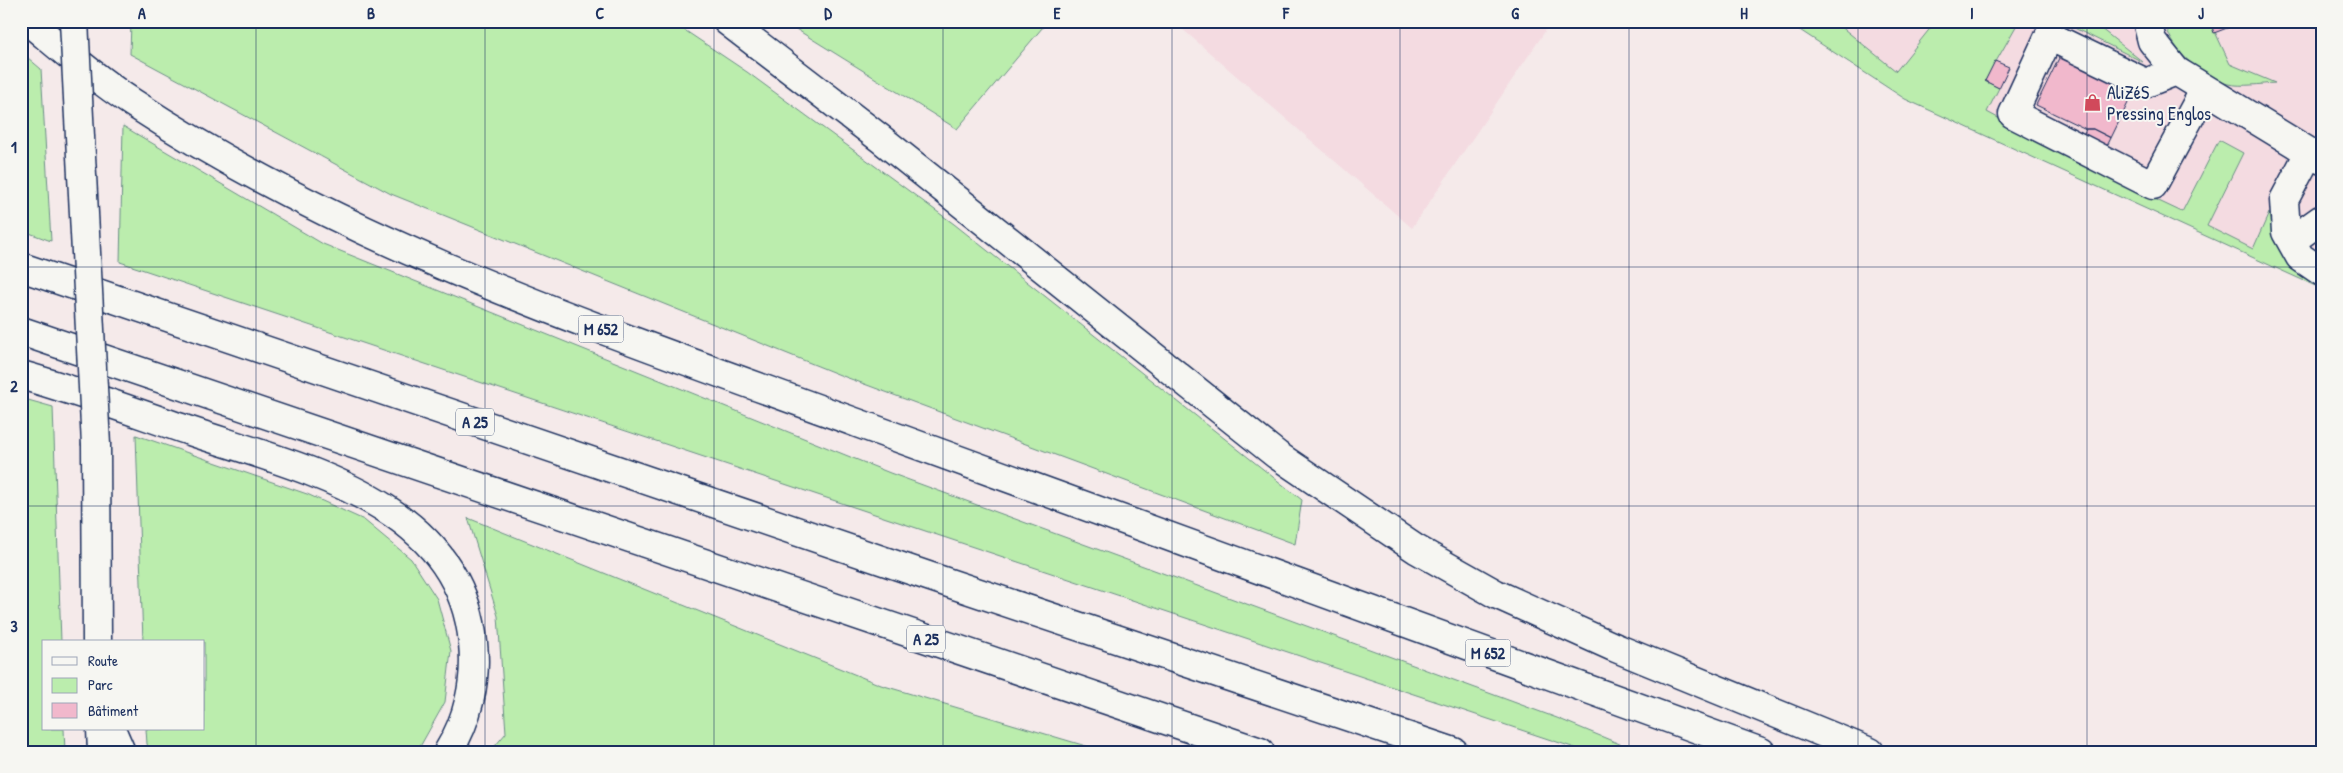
<svg xmlns="http://www.w3.org/2000/svg" width="2343" height="773" font-family="'Patrick Hand',sans-serif">
<style>
.built{fill:#f4dbe1}
.green{fill:#bbedad;stroke:#6b8e86}
.building{fill:#f1b8cc;stroke:#1b2f5e}
.lines{fill:none;stroke-linecap:round;stroke-linejoin:round}
.minor-casing{stroke:#1b2f5e;stroke-width:31}
.major-casing{stroke:#1b2f5e;stroke-width:31}
.highway-casing{stroke:#1b2f5e;stroke-width:31}
.minor{stroke:#f6f6f2;stroke-width:28}
.major{stroke:#f6f6f2;stroke-width:28}
.highway{stroke:#f6f6f2;stroke-width:28}
.major-bridge-casing{stroke:#1b2f5e;stroke-width:31;stroke-linecap:butt}
.major-bridge{stroke:#f6f6f2;stroke-width:28}
.grid{fill:none;stroke:#1b2f5e;stroke-width:1;stroke-opacity:0.55}
.labels{text-anchor:middle;dominant-baseline:central;stroke-width:4;stroke-linejoin:round;paint-order:stroke}
.shield{fill:#f6f6f2;stroke:#5d6b8a;stroke-width:1}
.shield-label{font-size:16px;font-weight:bold;fill:#1b2f5e}
.poi-label{font-size:18px;fill:#1b2f5e;stroke:#f6f6f2;text-anchor:start}
.neatline{fill:none;stroke:#1b2f5e;stroke-width:2}
.grid-label{font-size:16px;text-anchor:middle;font-weight:bold;fill:#1b2f5e}
</style>
<rect width="100%" height="100%" fill="#f5eaea"/>
<filter id="ink" filterUnits="userSpaceOnUse"><feTurbulence type="fractalNoise" baseFrequency=".02" numOctaves="2"/><feDisplacementMap in="SourceGraphic" scale="10" xChannelSelector="R" yChannelSelector="G"/><feConvolveMatrix kernelMatrix="1 2 1 2 8 2 1 2 1" color-interpolation-filters="sRGB"/></filter>
<g filter="url(#ink)">
<path class="built" d="M1173,21H1552L1412,228Z
M1786,21H2322V289L1905,99Z"/>
<path class="green" d="M131,21H671L747,72L954,224L1302,500L1295,544L840,375L391,194L130,54Z
M783,21H1048L957,129Z
M1786,21H1834L1896,71L1936,21H2019L1985,81L1999,88L1987,112L2108,177L2182,212L2219,140L2243,153L2207,226L2253,249L2269,213C2274,252 2293,258 2322,282V289L1905,99Z
M2060,21H2099L2100,28L2143,62Z
M2165,21H2210L2230,64L2275,83C2261,84 2242,87 2228,84C2202,78 2169,49 2165,21Z
M21,52L41,69L51,241L21,230Z
M123,126L323,244L890,473L1557,718L1639,752H1587L120,262Z
M21,398L53,407L61,642H44V729H64L65,752H21Z
M136,435L307,494L364,520L411,559L437,599L451,651L445,702L417,752H150L147,744L146,729H204V642H143Z
M468,518L881,685L1106,752H490L506,733L498,616Z"/>
<path class="building" d="M2210,21H2245L2214,33Z
M2061,54L2122,84L2128,103L2111,138L2093,129H2086L2036,105Z
M1995,61L2009,67L1999,88L1985,81Z
M2086,129H2093L2111,138L2107,146L2083,135Z"/>
<g class="lines">
<defs>
<path id="minor" d="M2147,21L2152,41L2176,71L2322,160
M2176,71L2146,83L2049,36L2013,114L2153,185L2205,89
M2309,153L2284,200L2286,232L2300,257L2322,272
M2291,241L2322,219"/>
<path id="major" d="M96,445L97,642
M101,729L102,752"/>
<path id="highway" d="M28,21C62,49 96,79 133,103C356,249 612,333 860,424C1160,535 1461,643 1761,752
M727,21L881,139L1277,455L1416,549L1496,594L1616,648L1870,752
M21,267L928,576L1454,752
M21,331L1260,752
M21,375C78,391 134,412 190,431C300,468 460,502 473,643C477,681 468,720 448,752
M111,729L121,752"/>
</defs>
<use href="#minor" class="minor-casing"/>
<use href="#major" class="major-casing"/>
<use href="#highway" class="highway-casing"/>
<use href="#minor" class="minor"/>
<use href="#major" class="major"/>
<use href="#highway" class="highway"/>
<defs>
<path id="major-bridge" d="M74,21L96,445"/>
</defs>
<use href="#major-bridge" class="major-bridge-casing"/>
<use href="#major-bridge" class="major-bridge"/>
</g>
</g>
<path class="grid" d="M256,21V752M485,21V752M714,21V752M943,21V752M1172,21V752M1400,21V752M1629,21V752M1858,21V752M2087,21V752M21,267H2322M21,506H2322"/>
<defs>
<symbol id="shop-bare" viewBox="-9 -9 18 18"><path d="M-5-2.5h2.3a2.7 3.5 0 0 1 5.4 0H5L5.5 6h-11ZM-1.5-2.5h3a1.5 2.3 0 0 0-3 0Z" fill="#d1495b" stroke="#f6f6f2" stroke-width="2.5" paint-order="stroke"/></symbol>
</defs>
<g fill-rule="evenodd">
<use href="#shop-bare" x="2080" y="90" width="25" height="25"/>
</g>
<g class="labels">
<g class="shield">
<rect x="578.5" y="315.5" width="45" height="27" rx="4"/>
<rect x="456" y="408.5" width="38" height="27" rx="4"/>
<rect x="907" y="625.5" width="38" height="27" rx="4"/>
<rect x="1465.5" y="639.5" width="45" height="27" rx="4"/>
</g>
<g class="shield-label">
<text x="601" y="329">M 652</text>
<text x="475" y="422">A 25</text>
<text x="926" y="639">A 25</text>
<text x="1488" y="653">M 652</text>
</g>
<g class="poi-label">
<text x="2107" y="92">AliZéS<tspan x="2107" dy="21">Pressing Englos</tspan></text>
</g>
</g>
<rect width="2343" height="773" fill="none" stroke="#f6f6f2" stroke-width="55"/>
<rect x="42" y="640" width="162" height="90" fill="#f6f6f2" stroke="#9ea6b7"/>
<rect x="52" y="657" width="25" height="8" fill="#f6f6f2" stroke="#9ea6b7"/>
<text x="88" y="666" font-size="15" fill="#1b2f5e">Route</text>
<rect x="52" y="678" width="25" height="15" fill="#bbedad" stroke="#9ea6b7"/>
<text x="88" y="690" font-size="15" fill="#1b2f5e">Parc</text>
<rect x="52" y="703" width="25" height="15" fill="#f1b8cc" stroke="#9ea6b7"/>
<text x="88" y="716" font-size="15" fill="#1b2f5e">Bâtiment</text>
<rect x="28" y="28" width="2288" height="718" class="neatline"/>
<g class="grid-label">
<text x="142" y="19">A</text>
<text x="371" y="19">B</text>
<text x="600" y="19">C</text>
<text x="828" y="19">D</text>
<text x="1057" y="19">E</text>
<text x="1286" y="19">F</text>
<text x="1515" y="19">G</text>
<text x="1744" y="19">H</text>
<text x="1972" y="19">I</text>
<text x="2201" y="19">J</text>
<text x="14" y="153">1</text>
<text x="14" y="392">2</text>
<text x="14" y="632">3</text>
</g>
</svg>
